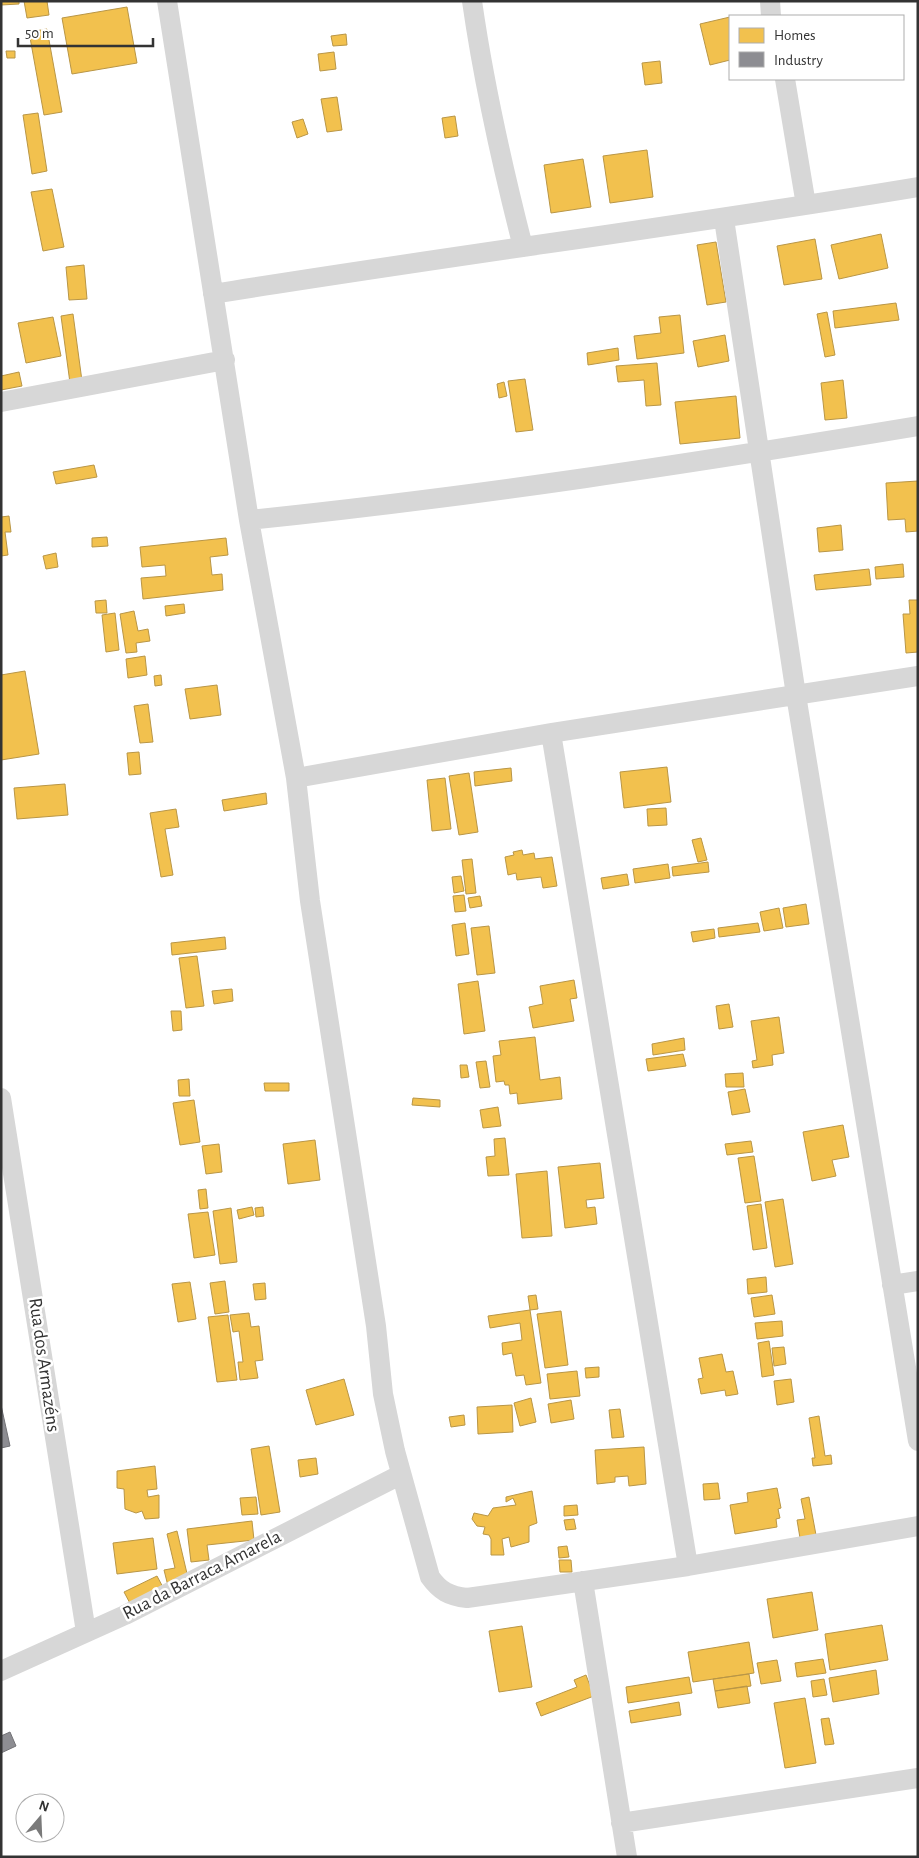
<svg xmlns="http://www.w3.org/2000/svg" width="919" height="1858" font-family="'Alegreya Sans',sans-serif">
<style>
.homes{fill:#f2c14e;stroke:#b99646}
.industry{fill:#8d8d92;stroke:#727276}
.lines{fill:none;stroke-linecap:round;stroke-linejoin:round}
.minor{stroke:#d7d7d7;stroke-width:20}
.labels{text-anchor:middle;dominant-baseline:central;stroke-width:5;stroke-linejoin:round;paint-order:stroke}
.street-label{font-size:19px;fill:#333;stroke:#fff}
</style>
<rect width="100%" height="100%" fill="#fff"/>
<path class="homes" d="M1,1H19V4L1,5Z
M24,1H47L49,15L27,18Z
M127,7L137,63L72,74L62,18Z
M730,17V60L710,65L700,24Z
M47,29L62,112L44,115L29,32Z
M346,34L347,45L333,46L331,36Z
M6,51H15V58H7Z
M334,52L336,69L320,71L318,54Z
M660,61L662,83L645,85L642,63Z
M337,97L342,130L327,132L321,99Z
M38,113L47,171L32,174L23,115Z
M455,116L458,136L445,138L442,118Z
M303,119L308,134L297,138L292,122Z
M647,150L653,197L610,203L603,156Z
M583,159L591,207L551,213L544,165Z
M52,189L64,247L43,251L31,192Z
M881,234L888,268L839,279L831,245Z
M815,239L822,279L784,285L777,246Z
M716,242L726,302L707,305L697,245Z
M84,265L87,299L69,300L66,267Z
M896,303L899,320L835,328L833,311Z
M827,312L835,355L825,357L817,314Z
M73,314L82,381L70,383L61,316Z
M680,315L684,353L637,359L634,336L661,333L659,317Z
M53,317L61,356L26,363L18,323Z
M725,335L729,361L698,367L693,341Z
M618,348L619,360L588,365L587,353Z
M657,363L661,405L646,406L644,380L618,382L616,366Z
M19,372L22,386L1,390V376Z
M525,379L533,430L516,432L508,381Z
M843,380L847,418L825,420L821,383Z
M504,382L507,396L499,398L497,384Z
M736,396L740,438L680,444L675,402Z
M94,465L97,477L56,484L53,472Z
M918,481V531L906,532L905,519L888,520L886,483Z
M9,516L11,532H5L8,555L1,556V517Z
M841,525L843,550L819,552L817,528Z
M107,537L108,546L92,547V538Z
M226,538L228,555L210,557L212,575L222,574L223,590L143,599L141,578L166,576L165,565L142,567L140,547Z
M56,553L58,567L46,569L43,556Z
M903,564L904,577L876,579L875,567Z
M869,569L871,585L816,590L814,575Z
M106,600L107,613H96L95,601Z
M909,600H918V652L906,653L903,614H910Z
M184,604L185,613L166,616L165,606Z
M134,611L138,631L148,629L150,641L136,643L137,652L126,653L120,614Z
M115,613L119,650L106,652L102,615Z
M145,656L147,675L128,678L126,659Z
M25,671L39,754L1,760V675Z
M161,675L162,685L155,686L154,676Z
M217,685L221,715L190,719L185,689Z
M148,704L153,742L140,743L134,706Z
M139,752L141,774L129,775L127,753Z
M667,767L671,802L624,808L620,772Z
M511,768L512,781L475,786L474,772Z
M469,773L478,832L459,835L449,776Z
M445,778L451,829L432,831L427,780Z
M65,784L68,815L17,819L14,788Z
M266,793L267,804L224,811L222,800Z
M666,808L667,825L648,826L647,809Z
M176,809L179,827L165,829L173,875L161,877L150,813Z
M701,838L707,860L698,862L692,840Z
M522,850L523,855L534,853L535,859L552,857L557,886L543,888L541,877L517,880L516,873L508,875L505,857L514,855L513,852Z
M472,859L476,893L466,894L462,860Z
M708,862L709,872L673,876L672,867Z
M668,864L670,878L635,883L633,869Z
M627,874L629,885L603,889L601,878Z
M461,876L464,891L454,893L452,877Z
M464,895L466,911L455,912L453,896Z
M480,896L482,906L470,908L468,898Z
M806,904L809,924L786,927L783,908Z
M779,908L783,928L764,931L760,912Z
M465,923L469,954L456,956L452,925Z
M758,923L760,932L719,937L718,928Z
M489,926L495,973L477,975L471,928Z
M714,929L715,938L693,942L691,932Z
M225,937L226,949L172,955L171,943Z
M197,956L204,1006L186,1008L179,958Z
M574,980L577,998L570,999L574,1021L533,1028L529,1007L543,1004L540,986Z
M478,981L485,1031L464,1034L458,984Z
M232,989L233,1001L214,1004L212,991Z
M729,1004L733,1027L719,1029L716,1006Z
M171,1011H181L182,1030L173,1031Z
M779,1017L784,1053L772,1055L773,1065L753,1068L752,1061L757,1060L751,1021Z
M535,1037L540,1080L560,1077L562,1099L518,1104L517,1093L510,1094L509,1085H505L504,1081L496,1082L493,1056L501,1055L499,1041Z
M684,1038L685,1050L653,1055L652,1044Z
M683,1054L686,1066L648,1071L646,1059Z
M486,1061L490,1087L480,1088L476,1062Z
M460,1065H467L469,1077L461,1078Z
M743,1073L744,1087H726L725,1074Z
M189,1079L190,1096H179L178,1080Z
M264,1083H289V1091H265Z
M745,1089L750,1112L732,1115L728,1092Z
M413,1098L440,1100V1107L412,1105Z
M194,1100L200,1142L180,1145L173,1103Z
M498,1107L501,1126L483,1128L480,1110Z
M843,1125L849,1157L832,1160L836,1176L812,1181L803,1132Z
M505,1138L509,1175L488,1176L486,1157L495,1156L494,1139Z
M315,1140L320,1180L288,1184L283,1144Z
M751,1141L753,1152L727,1155L725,1144Z
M219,1144L222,1172L206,1174L202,1146Z
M754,1156L761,1201L745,1203L738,1158Z
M600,1163L604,1198L586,1200L587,1208L595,1207L597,1224L565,1228L558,1167Z
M547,1171L552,1236L522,1238L516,1174Z
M206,1189L208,1208L200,1209L198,1190Z
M783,1199L793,1264L775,1267L765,1202Z
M761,1204L767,1248L753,1250L747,1206Z
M252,1207L254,1215L239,1219L237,1210Z
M263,1207L264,1216L256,1217L255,1208Z
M231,1208L237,1262L220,1264L213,1211Z
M208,1212L215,1255L194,1258L188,1214Z
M766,1277L767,1292L748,1294L747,1279Z
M225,1281L229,1312L215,1314L210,1283Z
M190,1282L196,1319L178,1322L172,1284Z
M265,1283L266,1299L255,1300L253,1284Z
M536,1295L538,1309L530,1310L528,1296Z
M772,1295L775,1314L754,1317L751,1298Z
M530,1310L541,1383L526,1385L524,1375L516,1376L512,1353L503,1355L502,1343L522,1340L520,1323L490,1328L488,1316Z
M561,1311L568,1365L545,1368L537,1314Z
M249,1313L251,1327L259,1326L263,1360L255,1361L258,1378L240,1380L238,1362H243L239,1331L233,1332L230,1315Z
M228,1315L237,1380L217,1382L208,1317Z
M782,1321L783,1336L757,1339L755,1323Z
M769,1341L774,1375L762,1377L758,1343Z
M784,1347L786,1364L774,1366L772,1348Z
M722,1354L726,1372L733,1371L738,1394L726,1396L725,1390L701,1394L698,1379L703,1378L699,1358Z
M599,1367V1377L586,1378L585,1368Z
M577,1371L580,1396L550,1399L547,1374Z
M344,1379L354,1415L316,1425L306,1390Z
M791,1379L794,1402L777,1405L774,1381Z
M531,1398L536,1422L520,1426L514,1403Z
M571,1400L574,1419L551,1423L548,1404Z
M512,1405L513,1432L478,1434L477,1407Z
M620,1409L624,1437L612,1438L609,1410Z
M464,1415L465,1425L451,1427L449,1417Z
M819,1416L825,1456L831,1455L832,1464L813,1466L812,1458H815L809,1418Z
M269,1446L280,1512L261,1515L251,1449Z
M644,1447L646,1484L629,1486L628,1476L615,1477V1482L597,1484L595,1450Z
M316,1458L318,1474L300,1477L298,1460Z
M155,1466L157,1489L147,1490L148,1497L159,1495V1518L145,1519L142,1511L136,1513L125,1509L124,1489L117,1488V1471Z
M718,1483L720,1499L704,1500L703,1484Z
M777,1488L781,1508L778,1509L780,1518L776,1519L777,1527L735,1534L730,1505L748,1502L747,1493Z
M532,1491L537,1523L529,1526V1542L511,1547L509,1537L502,1539L504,1555H491V1539L489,1535L483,1534L485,1527L477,1526L472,1519L474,1513L488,1516L493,1508L516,1505L513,1498L506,1502V1497Z
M256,1497L258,1514L242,1515L240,1498Z
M809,1497L816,1535L800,1538L797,1520L805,1519L801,1499Z
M577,1505L578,1515L564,1516V1506Z
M574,1519L576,1529L566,1530L564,1520Z
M252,1521L254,1540L207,1545L209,1560L191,1562L187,1529Z
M177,1531L189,1582L168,1586L164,1570L175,1568L167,1534Z
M153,1538L157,1569L117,1574L113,1543Z
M567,1546L569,1557L559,1558L558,1547Z
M559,1560H571L572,1572H560Z
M157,1576L165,1591L132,1607L124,1592Z
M812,1592L818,1630L773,1638L767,1599Z
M882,1625L888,1660L830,1670L825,1634Z
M522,1626L532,1687L499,1692L489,1631Z
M749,1642L754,1673L693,1682L688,1652Z
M823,1659L826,1673L797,1677L795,1663Z
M777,1660L781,1681L761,1684L757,1663Z
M876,1670L879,1694L833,1702L829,1678Z
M749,1674L751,1686L715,1691L713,1679Z
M586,1675L594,1696L541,1716L536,1703L577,1687L574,1680Z
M689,1677L692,1693L628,1703L626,1687Z
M824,1679L827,1695L813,1697L811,1681Z
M747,1686L750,1703L718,1708L715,1691Z
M805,1698L816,1763L785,1768L774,1703Z
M679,1702L681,1715L631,1723L629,1711Z
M829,1718L834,1744L825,1745L821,1719Z"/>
<path class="industry" d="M1,1405L10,1446L1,1448Z
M10,1732L16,1746L1,1753V1736Z"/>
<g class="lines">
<path class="minor" d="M167,1L249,520L296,778L310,901L376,1326L383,1394L395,1451L430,1577C440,1591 449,1596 467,1598L688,1566L918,1526
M472,1C484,85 502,165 523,247
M770,1L771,16
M785,79L806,205
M724,219L796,695L918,1441
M213,294C447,256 683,226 918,187
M1,402L225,360
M249,520C473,497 695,463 918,426
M551,733L688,1566
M296,778L551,733L918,676
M1,1098L86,1632
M892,1285L918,1281
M583,1581L627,1857
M1,1671L125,1615L400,1475
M621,1823L918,1778"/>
</g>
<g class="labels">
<g class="street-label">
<text transform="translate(44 1365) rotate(82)">Rua dos Armazéns</text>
<text transform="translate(202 1575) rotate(-27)">Rua da Barraca Amarela</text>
</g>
</g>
<rect width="919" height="1858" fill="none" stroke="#333333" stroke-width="5"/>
<rect x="729" y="15" width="175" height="65" fill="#ffffff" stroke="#adadad"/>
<rect x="739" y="28" width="25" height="15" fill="#f2c14e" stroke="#adadad"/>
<text x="774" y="40" font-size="15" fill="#333333">Homes</text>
<rect x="739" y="52" width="25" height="15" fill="#8d8d92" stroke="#adadad"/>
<text x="774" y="65" font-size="15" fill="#333333">Industry</text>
<g transform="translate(40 1818) rotate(19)"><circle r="24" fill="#ffffff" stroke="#adadad"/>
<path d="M0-4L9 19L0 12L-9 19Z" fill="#7a7a7a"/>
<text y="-8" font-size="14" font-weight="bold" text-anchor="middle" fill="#333333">N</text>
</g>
<path d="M18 38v8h135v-8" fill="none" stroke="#333333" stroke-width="2.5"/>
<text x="25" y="38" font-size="15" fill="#333333" stroke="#ffffff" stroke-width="4" paint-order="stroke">50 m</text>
</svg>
